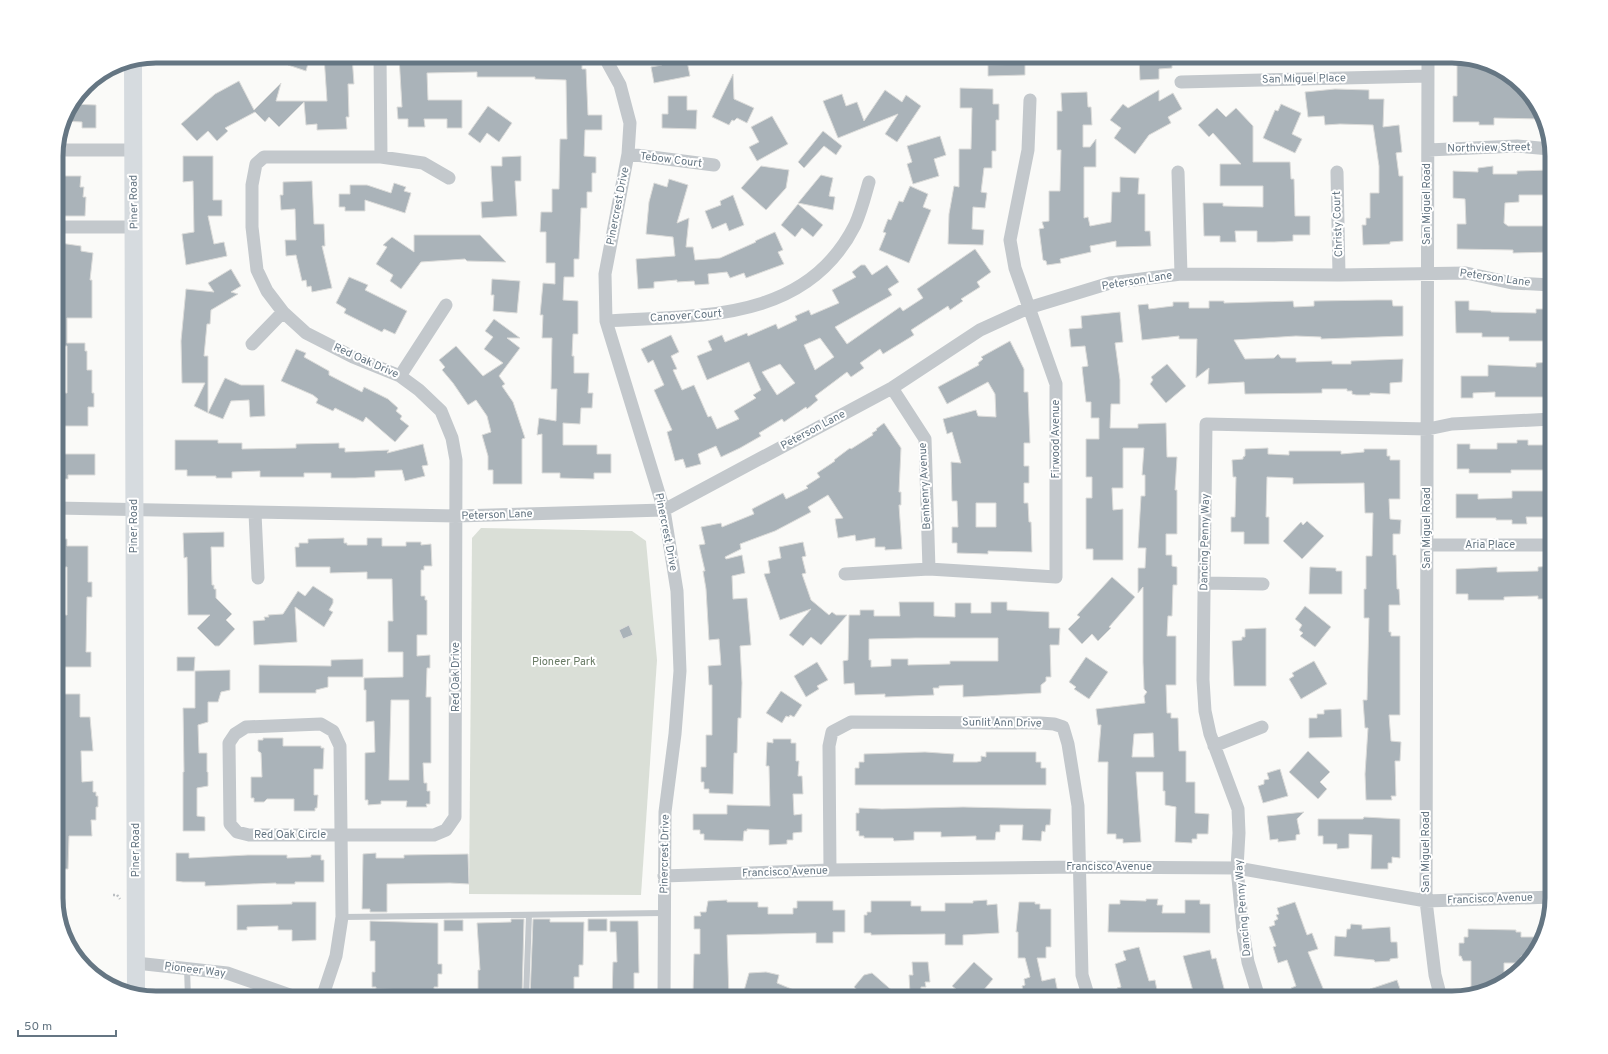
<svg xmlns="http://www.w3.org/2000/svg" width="1608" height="1054" font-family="Overpass,sans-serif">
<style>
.green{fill:#dadfd7}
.building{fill:#aab3b9;stroke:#dcdcda;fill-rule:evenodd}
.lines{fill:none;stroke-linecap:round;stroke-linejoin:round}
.path{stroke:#bbbfc2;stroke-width:2.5;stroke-dasharray:2 2;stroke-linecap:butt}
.lane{stroke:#c3c8cc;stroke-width:6}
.street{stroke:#c3c8cc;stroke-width:13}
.secondary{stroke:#d6dbdf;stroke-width:18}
.labels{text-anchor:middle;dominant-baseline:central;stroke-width:4;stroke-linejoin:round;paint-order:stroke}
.street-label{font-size:11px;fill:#657683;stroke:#fff}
.park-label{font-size:11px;fill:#687a64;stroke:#fff}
.rim{fill:none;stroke:#657683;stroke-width:5}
</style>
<rect width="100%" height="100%" fill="#fafaf8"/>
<path class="green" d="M481,528L632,531L646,541L657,660L641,895L469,894L472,538Z"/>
<path class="building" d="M291,56H310L306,71L288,65Z
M324,56H352L354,84H348L349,117H346L347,129L317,130V124L306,125L304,102L279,127L269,117L265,122L255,112L225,128L228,131L217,141L208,131L197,141L181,124L215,94L239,81L254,110L281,83L276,101H327Z
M399,56H551V58H568V63H582V69H586L588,115H602V130H585L584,156L596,157V173H592V192H587V208H581L579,259H574V277H564L563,300L578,301V334H573L572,356H574V373H589L588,393H593L592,408H581L580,424L563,423V445H597V454H611V473H594V479L560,478V473H542V434L537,435L539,418L556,421L557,389H551L552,338H542L543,315H540L543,283L555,284V263H546V232H540L541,212H552V189H559L560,139H567L566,80L535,79V77H477V72L427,73L428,100H462V128H447V119H424L425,127H408V119H398L397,107H402Z
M660,56H686L690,76L654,83L651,67L662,65Z
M1139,56H1172V68L1159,69V79L1140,80Z
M1457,57L1507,73L1511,76V86H1520L1539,106L1542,119L1494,118V125H1479V122H1453V96H1457Z
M1025,64V75L988,76V65Z
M733,74L734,99L754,108L747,123L737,118L734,121L732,120L729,125L712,117Z
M960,88L993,89V104H999V120H996V151H992V168H984L981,192L987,193L985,208L973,207L972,229L984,230L983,245L948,244L949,214L954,186L959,187V149H971L972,108H960Z
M1335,89L1369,90V99H1384L1383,127L1399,125L1402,152L1396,153L1399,176H1403V241L1390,242V244L1363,245L1362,225H1366V218H1370V193H1379V166L1373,125L1340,124L1325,125L1324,116L1308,117L1305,92Z
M885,90L902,102L906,95L921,106L897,142L885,134L898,114L838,138L823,101L842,94L846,106L857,102L864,121Z
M1159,90V101L1173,93L1182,109L1168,117L1171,123L1149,135L1135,154L1114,138L1121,128L1110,120L1123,104L1128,108Z
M1087,92L1088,107H1091L1092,125H1083V147H1090L1096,139V167H1084V218L1088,217L1090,226L1111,222L1112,192H1120V177L1139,178L1138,194H1145V231H1150L1151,246L1116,247V241L1090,246L1091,252L1060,259L1061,263L1047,265L1046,261L1043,260L1039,229L1044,228L1042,222L1049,221V191H1060L1061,150H1057V111H1062L1061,93Z
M668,96H687V110H697L696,129L662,128V114H668Z
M72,104L96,105V128H82V122L63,121Z
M1281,104L1301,113L1292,134L1302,139L1295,153L1263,138L1275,110L1278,111Z
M488,106L512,123L499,142L487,133L480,143L468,134Z
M1217,108L1226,117L1236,108L1253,126V162H1290L1291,179H1294L1295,216H1310V235H1293V241L1274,242H1257V231H1235L1236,242H1220V236H1204L1203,203H1223V206L1263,207V186H1220V164H1241L1213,133L1209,137L1198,125Z
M772,116L788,144L757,161L749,147L759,142L751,127Z
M823,131L842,146L836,155L824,146L804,168L798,162Z
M940,136L946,155L934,159L939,176L913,184L907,164L912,162L907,146Z
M183,156H213V200H222V216H208L214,244L224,242L227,256L186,265L182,234L194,232L193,181L183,182Z
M521,156V181H515L517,216L482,218L481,202L493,201L491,166H502V157Z
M761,166L789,170L786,188L766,210L741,188Z
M1493,166V174H1517V171L1550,170L1552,195H1519V202L1505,203L1504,223L1508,226H1552V252L1513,253V250L1457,249V224H1466L1465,199L1453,198V171L1478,172V168Z
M821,175L833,178L829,196L835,197L833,210L798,203Z
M64,176H81L80,187H84L83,197H86L85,216H64Z
M669,179L688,185L677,223L689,218L686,247H693L695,260L720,258L756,242L755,241L775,232L783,250L778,252L784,264L746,278L744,273L730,278L727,272L708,274L709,284L695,285L694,281L677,282V280L654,282V288L638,289L636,259L675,256L673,237L646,234L649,202L654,183L667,187Z
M312,181L314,224H324L325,246H322L332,288L312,292L311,286L307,287L306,280L302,281L296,255L286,256L285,240H296L295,209L281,210L280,195H283V182Z
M394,183L406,187L404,191L411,193L405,213L365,200V211H345V207H339V194H350V185H367L391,193Z
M910,186L928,194L923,207L931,210L909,263L879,250L886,233L883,232L888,219L891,220L899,201L903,202Z
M733,195L744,225L729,231L726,223L712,229L705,211L721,205L720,201Z
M798,204L823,225L813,237L802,228L795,237L781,225Z
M414,235H480L506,262L467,261L465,259L421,262L401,289L390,281L393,275L376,264L387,247L383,245L392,237L414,252Z
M60,243L81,246V251L93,253L90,280H92V318H67V343H85V351H87V370H92V393H94V407H88V426H62V393H67V346H56V310H64V266L57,265Z
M975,249L991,272L977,282L980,287L961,299L963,301L950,310L948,306L911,330L914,335L883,354L880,349L860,363L864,368L851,377L847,372L815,396L818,400L807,409L806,407L784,422L782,419L759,433L761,436L740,448L721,457L716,446L698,454L701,464L686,468L683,459L675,461L667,432L672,430L654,390L664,385L653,360L648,363L641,349L671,335L679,352L671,356L677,369L673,370L682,390L694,385L708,417L711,416L717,429L739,419L734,411L756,398L753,395L761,390L749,362L707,380L697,356L712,350L708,341L722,335L725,342L747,333L748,336L776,324L778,329L797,320L795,316L809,310L811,315L839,303L832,290L856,277L852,272L861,265H865L872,275L887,265L899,282L888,289L892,295L835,327L847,344L900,307L903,311L923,298L917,289ZM820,338L834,357L815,370L804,345ZM780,364L795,383L777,395L762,372Z
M231,269L241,286L231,292L238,294L211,310L210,324H207L204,356H208V413L194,406L205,383H182L181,341L186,289L214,292L208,283Z
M349,277L368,285L365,290L407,311L395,334L384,329L382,332L344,313L346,309L336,303Z
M492,279L520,281L517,313L493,311L494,295H491Z
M1377,300H1392L1393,306H1403V336L1321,339V337L1296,336L1234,340L1245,359L1274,358L1278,354L1281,358H1296V362L1332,361V364H1351V361L1403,359L1402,382L1390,383V394L1370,393V395H1356L1352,394V391H1347V389H1322V393L1245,394L1244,382L1208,384L1209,368L1196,378L1197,339H1179V336L1142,340L1138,305L1148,304L1149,309L1173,306V302H1189V308H1209V301H1224V303L1293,301L1294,307L1314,306V301Z
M1455,301H1469V310L1491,311V312L1536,313V309H1552V341H1509V337H1482V333H1456Z
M1120,312L1123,342L1115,343L1120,380V404H1111L1110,428H1138V424L1166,423L1167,457H1177L1175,490H1177V534H1166V555H1172V566L1177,567V585H1173L1172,616H1168L1167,636H1176V685H1166L1167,713H1171V718H1178L1179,751H1186V782H1195V813L1209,814L1208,834H1197V839H1192V843L1175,842L1176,807L1165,805V791H1163V772H1136L1141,842L1123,843V839H1116V834H1107L1108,762H1098L1101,725H1098L1096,709L1145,703L1144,696L1147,692L1144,689L1143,662V587L1138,593V568H1145L1146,548H1138L1141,496H1145V475H1142L1144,448H1123V488H1112L1113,510L1123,509V560H1093V549H1086V498H1092V477H1086V439H1099V418H1091V402H1086L1082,367L1088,366L1085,346L1071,347L1069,329L1082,328L1081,316ZM1153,733L1154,757H1132L1134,734Z
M494,319L520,338H507L520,348L499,376L505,384L502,386L513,402L525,438L522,439V484H493V470H488V456L482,435L491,432L487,416L476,400L468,405L453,383L442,370L445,367L439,360L456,346L483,376L503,363L484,349L493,337L485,331Z
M1010,341L1024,369V392H1028L1030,443H1024V466H1029V483H1024V503H1028L1029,522H1031L1032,552L988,551V554L957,553V543H952V527H958L957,501H952L951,462L961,463L952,432L947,434L943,419L976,410L978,416L996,417L995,394L988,382L947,404L938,387L979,365L978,363L983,359L981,357ZM976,503H996V527H976Z
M296,349L306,353L304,357L329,371V375L362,392L364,387L388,399L398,408L396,411L402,416L400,419L409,426L395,442L366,417L363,422L335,408L333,411L316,403L318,399L313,395L281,381Z
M1552,362V397H1495V392L1473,393V398H1461V376H1488V365L1536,367V363Z
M1167,364L1186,386L1166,403L1150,384L1153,380L1151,377Z
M225,378L241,385H264L265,416L250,417L249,400L231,401L223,419L208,413Z
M884,423L901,448L899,492H901V505H899L902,549L885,550V547H875V538L856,541L855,535L838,538L835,519L843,518L828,495L808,507L811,512L775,531L740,544L741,549L725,557L726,559L742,555L745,573L732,576L733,599L747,598L751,645L740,646L742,683L741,718H738L737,753H734L733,794L709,793V789H704V782H701V767H706V735H712V685H709L708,666L721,665L719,639L709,640L706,589L703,571H705L699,545L705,544L701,527L721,523L722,527L754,514L752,509L783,493L786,499L808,488L806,486L820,477L817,473L835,461L834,460L850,448L851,449L873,435L872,433L877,430L876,429Z
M175,440H218V443H242V449L296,448V444L339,443V448H345V452L389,450L387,453L423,444L428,465L422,466L425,476L405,481L402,470L375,471V477L355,478H331V473H304V477H260V471L232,472V478H216V476H187V470H175Z
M1517,440H1528V445H1552V470H1511V473H1469V469H1457V444H1470V449H1497V443H1517Z
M1268,448V454L1289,455V451H1341V454L1364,452V449H1387V456H1390V460H1400V499H1389L1390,519L1401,520L1400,534H1393V555H1396L1397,589H1399L1400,605H1389V632H1391V636H1400V715H1389L1391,741L1401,742L1400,761H1395L1396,796H1391L1392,800H1366L1365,774L1368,728H1365L1363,700H1367L1369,618H1364V589H1366V556H1372L1373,513H1365L1364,483L1293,484V478L1267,477L1266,517H1269V544H1244V532H1231V517H1235L1236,477H1233L1232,460L1243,459V457L1245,456V449Z
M56,454H95V475H68V479H56Z
M1512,491H1548V500H1552V517H1526L1527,524H1512V520H1496V518H1456V494H1478V499L1512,498Z
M1307,521L1324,536L1302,559L1283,541L1301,522L1303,525Z
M224,532V547H211L212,585H214V589H216V598L232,614L226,620L235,629L219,646H215L197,628L210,615H188L187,557L184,558L183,533Z
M344,538V543H347V545H367V538H382V546H406V542H421V545L431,544L432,566H424V570H421V596H425V600H427V635H417V656L430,655V668H427L426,697H431V763H423L424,783H427V791H430V804H426L427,807H406L407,801H381V804L368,805V800H365V753L375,752L374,721L366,722V690H364V678L403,677V652H388V621H393L392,579H367V572L330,573V567H296L295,547H299V543H308V539ZM391,700H409V780H389Z
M56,539H67V546H88V582H92V597H87L86,652H91V667H60V615H67V567H56Z
M803,542L806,556L802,557L806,573L802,574L811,600L829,615L832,612L836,615H847L821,645L811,637L803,646L789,635L811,609L780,620L764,574L770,573L768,561L781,558L779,547Z
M1552,566V599H1538V596L1504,597V600H1468V594H1456V569L1497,567V572L1538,571V567Z
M1310,567L1336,568V571H1342V594H1309Z
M1112,577L1135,597L1109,627L1111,628L1098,641L1092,634L1082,644L1068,629L1080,617L1077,615Z
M313,586L333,599V603L329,610L333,612L324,627L295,607L297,642L254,645L253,621L265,620L264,617H269L268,615L283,614L298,591L305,596Z
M899,602H934V616L955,617V603H971V613H991V602H1007V610L1049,612V628H1060L1059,645H1050L1051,677H1046V681L1041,685V693L963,697V685L939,686V688H933L934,695L885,697V694L855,695L854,683L844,684L843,661L848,660L849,615H860V610H874V616H900ZM915,638H998V661H950V664L908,665V659H891V666L871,667V660H869V639Z
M1305,606L1331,627L1315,647L1300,636L1303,633L1299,630L1302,625L1295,619Z
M629,625L633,635L623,639L619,630Z
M1266,628V686H1234L1232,641L1242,640V637H1245V629Z
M177,657H195L194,671H177Z
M1086,657L1108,672L1089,699L1074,689L1076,687L1069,682Z
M363,659V677H328V687L316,690V693H259V665L331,666V660Z
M1314,661L1327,684L1301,699L1289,679L1294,676L1292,673Z
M817,662L828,680L817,686L819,689L806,697L794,676Z
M230,670V690L221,692L218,702H208V722L198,725L199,753H207V772H208V786L197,788V816L205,817V831H183V772H184L183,708H195V671Z
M781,691L802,705L794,717L790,715L789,717L786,716L782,723L766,713Z
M60,694H80V717H90L93,751H81L82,782L93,781V792H96V796H98V807H96V820H91L92,836H69L68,869H56V843H58L56,796L59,782H62Z
M1341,709L1342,737L1309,738V718H1317V714H1324V710Z
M263,738H283V746H321V748H324L323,769H314V795H318L317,808H315V811H294V799H267L264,802H254V798H251V777H262L261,753L258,751V740H263Z
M773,739H791V743H796V761H799L798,776H802L803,794H793L794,815L802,814V832L793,833V840H787V844L769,845V830L747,829V831H744L743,841L704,840V834H700V830H693V814H727V805L770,806L769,766H766L767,742L773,743Z
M1308,751L1330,772L1320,782L1327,789L1318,799L1289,772Z
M925,752L954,754L953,762H977L981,761V756L986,757V752H1036V762H1041V768H1046V785H855V768H859V762H864V754Z
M1280,769L1288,796L1263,803L1258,786L1264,784V780L1269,779L1267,773Z
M963,807L1051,809L1050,825H1046L1045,832L1042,831L1041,841L1022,840L1023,825H1000V832H996L995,840H976V836L941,837V832H914V840L894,841L893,838H864V836H859V831H856V813H859V808L882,809Z
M1304,812L1297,819L1300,834L1296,835V840L1278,842V839L1270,840L1267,816Z
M1364,817L1400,819V858L1392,857V863H1388V869H1371L1372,835L1349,834V848L1337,849V844H1323V836H1318V819H1363Z
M176,853H189V858L248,855H287V858L311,857V855H321V860H324V882H295V884H276V883L205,886V882H183L176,881Z
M376,853V858H404V855L468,854L469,884L450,883L387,884V912H370V909H362L363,854Z
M1146,899H1158L1157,905H1163L1162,913H1185V900H1200V904H1210V933L1108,932L1109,904H1120V900L1146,901Z
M727,900V902H758V907H768V914H793V908H797V901H833V910H845V932H833V943H816V933L727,935L729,998L705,997V993H693L694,954H700V929H694V916H701L700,912H706L708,901Z
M987,900V905L997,904L999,933L963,935V945H945V934L871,935V933H864V915H867V912H871V901H911V906H921V911H945V903H973V901Z
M292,902H316V940L292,941V930H278V926L247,927V930H237V905L292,904Z
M1019,902H1035V904H1040V909H1051V947H1046V958H1037L1042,981L1055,978L1058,993L1038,998H1025L1022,986L1025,985L1024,979L1030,977L1025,958H1018V932H1016Z
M1295,902L1307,935L1312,933L1318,949L1308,952L1327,998H1296L1291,988L1296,986L1287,960L1278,963L1273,947L1276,946L1269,927L1275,925L1274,921L1278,919L1276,915L1279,914L1277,908Z
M511,919H524L522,998H478V970H480L477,923L511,922Z
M533,919H550V922H584L583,965H579V977H574V998H530Z
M588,919H607V931H588Z
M444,920H463V931H444Z
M370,921L438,923V964H442V974H438V987H434V998H411V990L376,989V987H372V972H375V941H370Z
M610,921H638L639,973H634V998H612L613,962H617L616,932H610Z
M1351,924L1362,925V929L1390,927L1391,942H1397L1398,958L1390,959V961L1375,962L1374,960L1334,956L1335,936L1346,937L1347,929H1350Z
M1468,929L1516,930V932H1521V937H1540L1535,953L1532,956H1521V963H1504V983L1502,985L1471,993V961H1463L1461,956H1459V943H1464V937H1468Z
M1139,947L1149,981L1155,980L1158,995L1152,996V998H1120L1117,988L1121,987L1115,964L1126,960L1123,951Z
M1210,950L1212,959L1216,958L1226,996L1220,998H1195L1183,956Z
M912,962H928L930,982H925L926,987H921V993H910L909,975H913Z
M974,962L993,979L977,998H950L957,990L952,986Z
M766,972L779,975L777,983L813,998H742L749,973Z
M872,973L896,994H893L897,998H866L854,987L864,975Z
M1397,980L1403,998H1373L1370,989Z"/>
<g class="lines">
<path class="path" d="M113,895H117L120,899"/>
<path class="lane" d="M342,917L664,913
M187,969L188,998
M526,998L529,915"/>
<path class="street" d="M380,56L381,157
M604,56L620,85L630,123L628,154L605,274L606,321L664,510L677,591L680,671L675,734L665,812L664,998
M1428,56L1426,901L1435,975L1441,998
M1181,82L1428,76
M56,150H133
M1428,150L1517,146L1550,149
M628,154L714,165
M1178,172L1181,274
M1337,172L1339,275
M56,227H134
M606,321C699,315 806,323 855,225C861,212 865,196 869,182
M252,344L283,312
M400,376L446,305
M892,388L925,439L929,569
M56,508L456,516L664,510L892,388L980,330L1028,308L1110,283L1181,274L1339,275L1466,273L1512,283L1552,285
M255,513L258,578
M1427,545H1552
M845,574L929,569L1056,577V384L1015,268L1010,240L1028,150L1030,100
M1204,583L1263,584
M1214,746L1262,727
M830,870L829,746L832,732L851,722L1040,723L1054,724L1063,727L1068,744L1078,806L1082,975L1089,998
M664,876L830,870L1079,867L1237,868L1426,901L1552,897
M136,963L227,973L298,998
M322,998L336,956L342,917L340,746L333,731L321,724L246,727L235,734L229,743L230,824L237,832L249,835H434L446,830L455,817L456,460L452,438L441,411L419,390L400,376L353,357L306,333L283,312L267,291L257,270L252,227V185L256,164L264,157H381L423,163L449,178
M1259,998L1248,962L1243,931L1237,868L1239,833L1238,809L1210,734L1205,711L1203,680L1206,424L1428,429L1452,424L1552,419"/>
<path class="secondary" d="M133,61L136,992"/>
</g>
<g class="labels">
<g class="street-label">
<text transform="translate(1304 79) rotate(-1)">San Miguel Place</text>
<text transform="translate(1489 148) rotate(-1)">Northview Street</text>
<text transform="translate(671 160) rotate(7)">Tebow Court</text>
<text transform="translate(134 202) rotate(-91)">Piner Road</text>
<text transform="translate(1427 204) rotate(-90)">San Miguel Road</text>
<text transform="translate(618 206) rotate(-79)">Pinercrest Drive</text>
<text transform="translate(1338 224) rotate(-92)">Christy Court</text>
<text transform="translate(1495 278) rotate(8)">Peterson Lane</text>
<text transform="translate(1137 281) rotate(-9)">Peterson Lane</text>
<text transform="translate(686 316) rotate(-4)">Canover Court</text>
<text transform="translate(366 361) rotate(24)">Red Oak Drive</text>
<text transform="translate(813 430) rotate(-28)">Peterson Lane</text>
<text transform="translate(1056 439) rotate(-90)">Firwood Avenue</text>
<text transform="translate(925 486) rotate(-93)">Benhenry Avenue</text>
<text transform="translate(497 515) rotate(-2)">Peterson Lane</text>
<text transform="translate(134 526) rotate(-90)">Piner Road</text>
<text transform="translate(1427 528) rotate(-90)">San Miguel Road</text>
<text transform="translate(666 532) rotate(79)">Pinercrest Drive</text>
<text transform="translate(1205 542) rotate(-89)">Dancing Penny Way</text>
<text x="1490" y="545">Aria Place</text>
<text transform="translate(456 677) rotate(-90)">Red Oak Drive</text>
<text transform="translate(1002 723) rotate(1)">Sunlit Ann Drive</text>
<text x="290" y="835">Red Oak Circle</text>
<text transform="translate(136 850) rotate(-90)">Piner Road</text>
<text transform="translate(1426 852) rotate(-90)">San Miguel Road</text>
<text transform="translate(665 854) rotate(-89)">Pinercrest Drive</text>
<text x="1109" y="867">Francisco Avenue</text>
<text transform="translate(785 872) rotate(-2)">Francisco Avenue</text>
<text transform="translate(1490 899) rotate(-2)">Francisco Avenue</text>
<text transform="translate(1243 908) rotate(-95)">Dancing Penny Way</text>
<text transform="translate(195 970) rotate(7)">Pioneer Way</text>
</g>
<g class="park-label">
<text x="564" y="662">Pioneer Park</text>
</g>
</g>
<path d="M0 0H1608V1054H0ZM156 63H1452A93 93 0 0 1 1545 156V898A93 93 0 0 1 1452 991H156A93 93 0 0 1 63 898V156A93 93 0 0 1 156 63Z" fill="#fff" fill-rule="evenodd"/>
<path class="rim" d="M156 63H1452A93 93 0 0 1 1545 156V898A93 93 0 0 1 1452 991H156A93 93 0 0 1 63 898V156A93 93 0 0 1 156 63Z"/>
<path d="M18 1030v6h98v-6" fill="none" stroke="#657683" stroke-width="2"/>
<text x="24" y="1030" font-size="12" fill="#657683" stroke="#ffffff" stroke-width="3" paint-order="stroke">50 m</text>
</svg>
